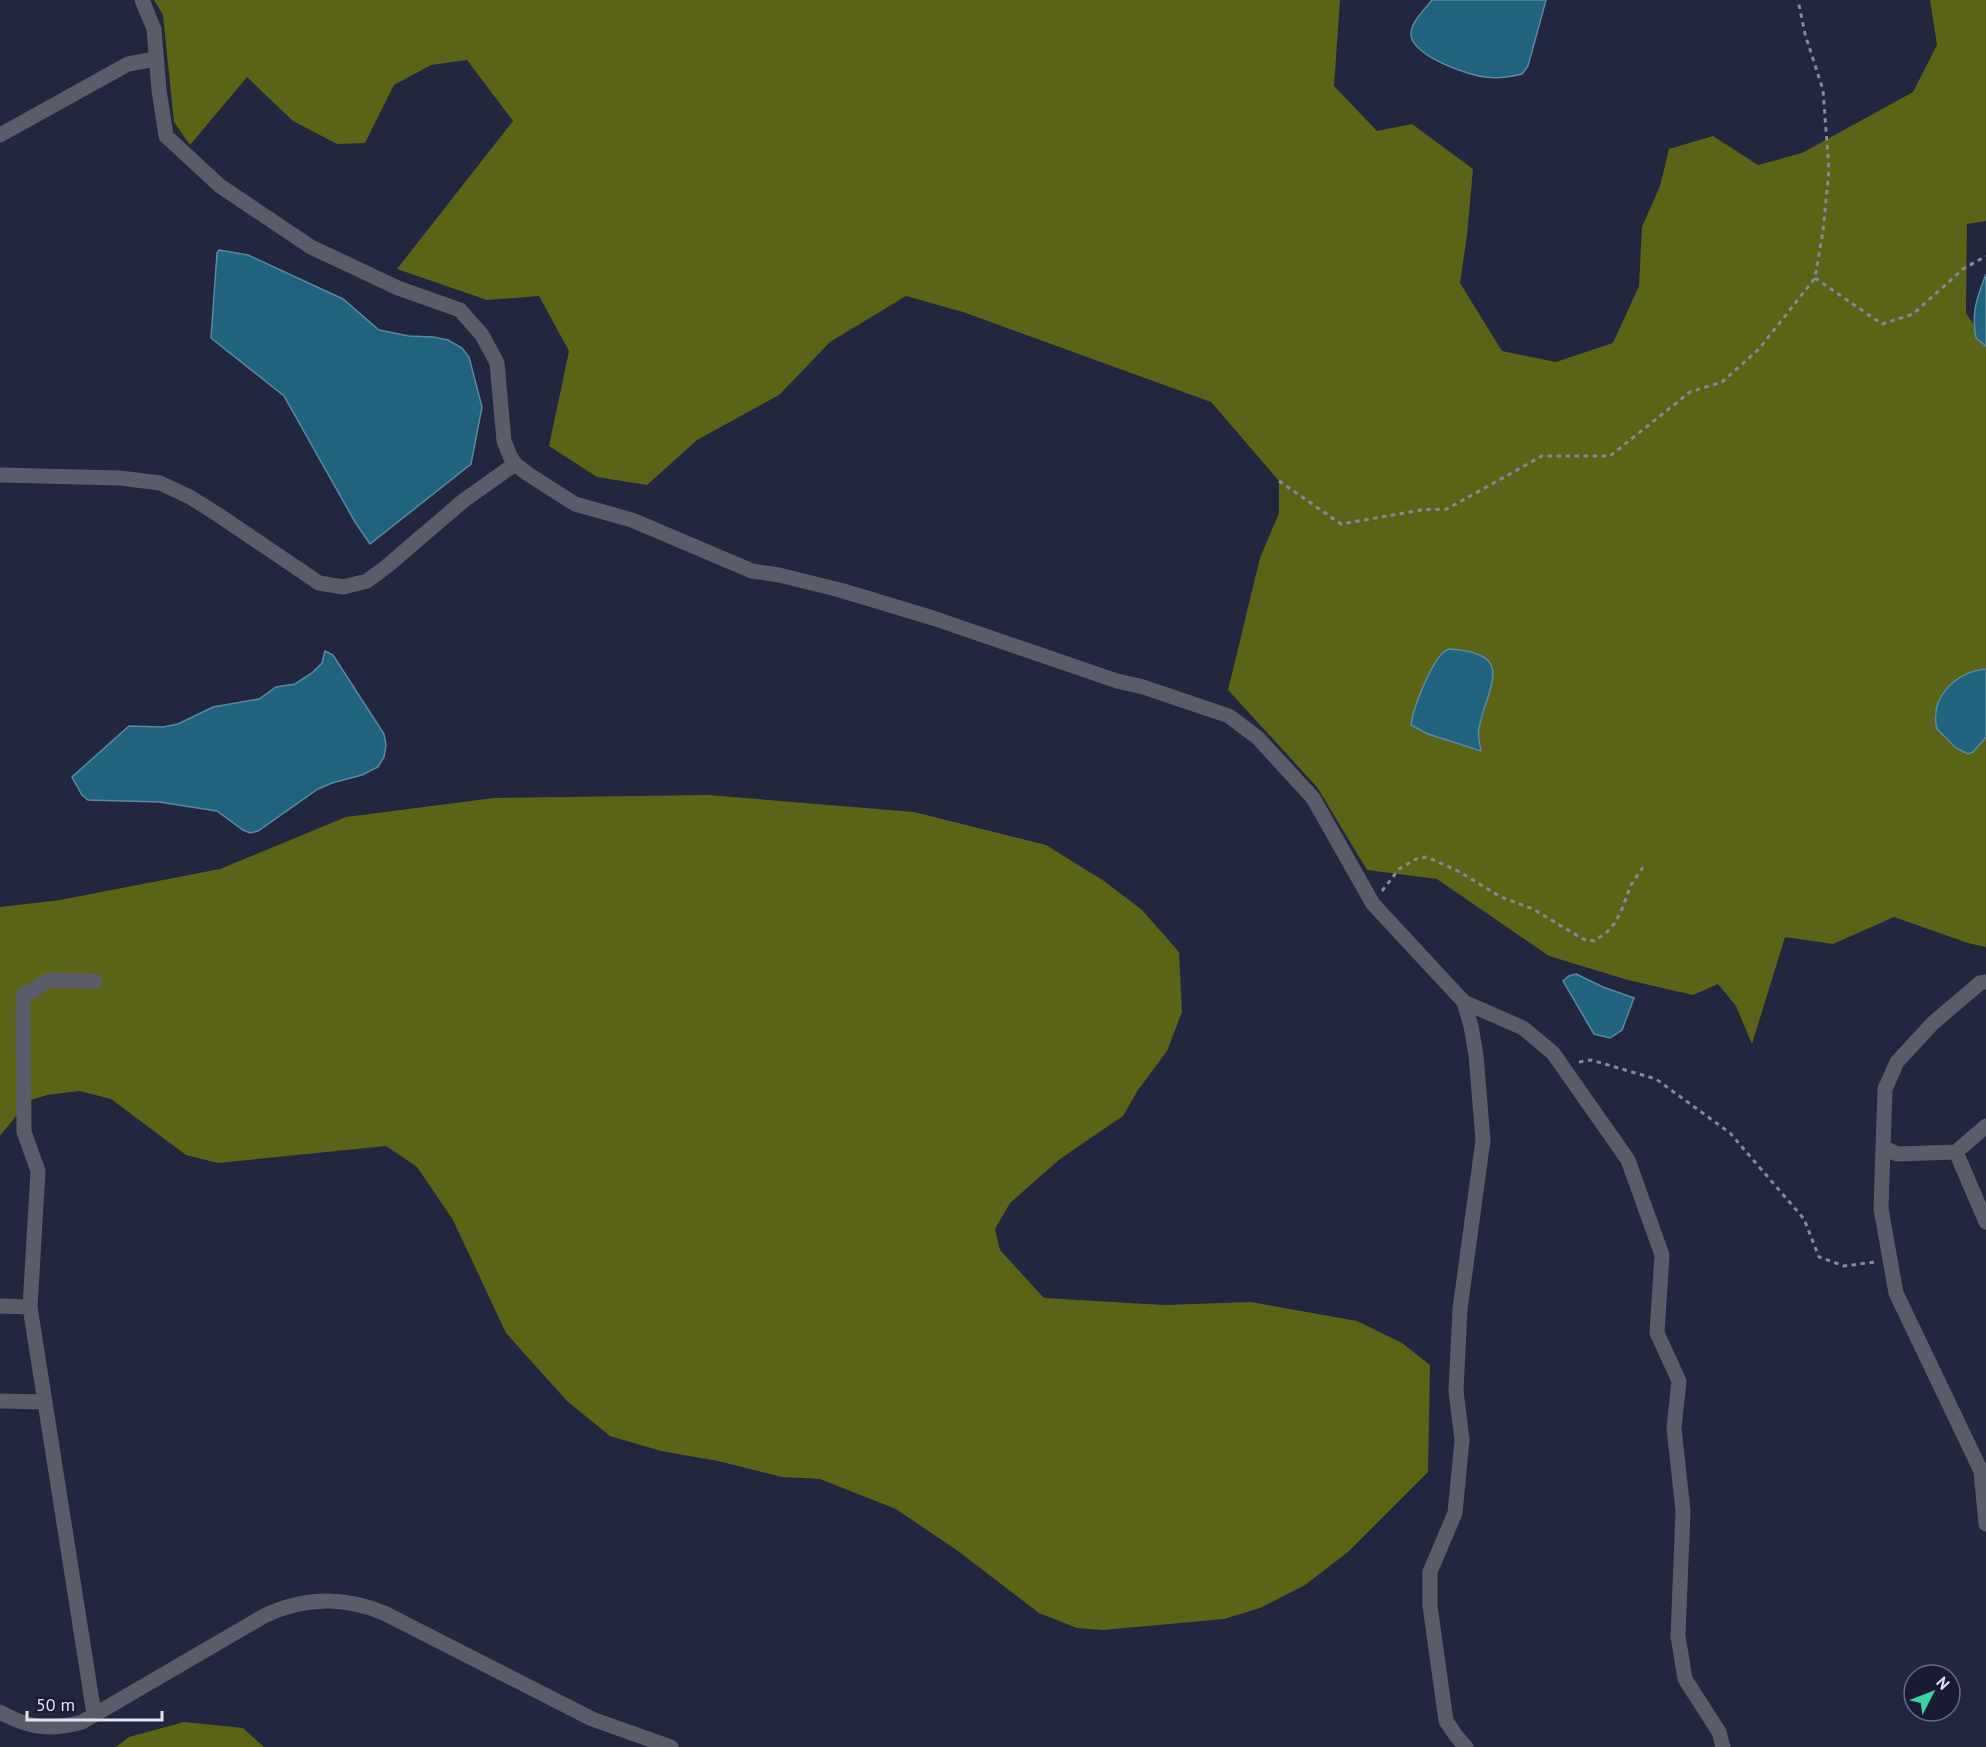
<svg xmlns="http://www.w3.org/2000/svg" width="1986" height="1747" font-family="'PT Sans',sans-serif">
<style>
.forest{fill:#5b6416;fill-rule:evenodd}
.water{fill:#20637f;stroke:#5a89a2;stroke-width:1.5}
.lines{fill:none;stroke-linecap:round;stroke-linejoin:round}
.path{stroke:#85899d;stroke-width:3;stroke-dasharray:4.5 4.5;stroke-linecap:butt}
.minor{stroke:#5b5c69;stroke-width:15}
</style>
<rect width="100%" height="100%" fill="#22263e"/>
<path class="forest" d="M154,0H1340L1334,86L1377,131L1412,124L1473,169L1467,235L1460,283L1502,351L1556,362L1613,343L1639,286L1642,227L1660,186L1669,149L1713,136L1758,165L1802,153L1913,92L1937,45L1930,0H1986V221L1967,224L1966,313L1986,343V669L1971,672L1941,695L1935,714L1973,752L1986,737V947L1968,943L1894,917L1833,944L1785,937L1752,1044L1736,1006L1718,984L1693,995L1628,980L1549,956L1437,879L1367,870L1317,787L1228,690L1260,558L1279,513V481L1211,402L963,312L906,296L830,342L779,395L697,440L647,485L597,477L549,446L569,351L539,296L487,300L397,269L513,121L467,60L431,65L394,85L365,143L337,144L293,121L247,77L190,145L174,122L163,15ZM1486,707L1478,729L1481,748L1479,751L1463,745Z
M708,795L914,812L1046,845L1104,881L1142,910L1179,952L1182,1012L1167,1051L1138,1090L1123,1116L1060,1159L1010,1203L995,1229L1000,1250L1044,1298L1164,1305L1251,1302L1357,1321L1402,1343L1430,1365L1428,1472L1348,1552L1305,1585L1260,1608L1224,1619L1103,1630L1077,1628L1039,1613L958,1551L896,1509L820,1479L782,1477L718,1461L661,1451L610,1436L567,1401L506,1333L453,1220L417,1167L386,1146L218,1163L186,1155L111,1099L79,1091L47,1095L28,1101L0,1136V907L60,900L220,869L346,817L494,798Z
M184,1722L243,1728L264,1747H116L129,1737Z"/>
<path class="water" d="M1432,0H1546L1528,66L1522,74C1510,77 1498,79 1485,77C1467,75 1413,56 1411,35C1410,23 1425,9 1432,0Z
M219,250L248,255L343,299L379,330L409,336L433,337L448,340L462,348L469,357L482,407L471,464L370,544L355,522L284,396L211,338L217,253Z
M1986,274V346L1976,338C1971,312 1977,298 1986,274Z
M1449,649C1517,653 1488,685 1479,728C1477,736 1480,743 1481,751L1428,734L1411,725C1413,709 1433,654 1449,649Z
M325,651L333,655L384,734L386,745L384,757L378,767L362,775L332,783L318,789L258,831L250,833L243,830L217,811L159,802L88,800L82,795L73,779L72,777L129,726L163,727L178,724L213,707L259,699L276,687L295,684L312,673L322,663Z
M1986,669V737L1973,752L1968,754L1956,748L1937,729C1929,697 1956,672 1986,669Z
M1576,974L1603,987L1634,998L1622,1030L1610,1038L1594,1034L1563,981L1569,976Z"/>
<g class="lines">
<path class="path" d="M1815,278L1882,324L1913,314L1963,269L1986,256
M1279,481L1341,524L1421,510L1447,509L1542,456H1610L1690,392L1722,382L1759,349L1815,278L1823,231L1829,170L1823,90L1805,34L1798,0
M1382,891L1399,869L1416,859L1427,857L1458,871L1501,897L1533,909L1583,939L1594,941L1607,932L1615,923L1622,909L1631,885L1643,867
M1579,1062L1591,1060L1656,1079L1730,1133L1804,1219L1819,1257L1844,1266L1875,1262"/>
<path class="minor" d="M142,0L154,29L159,90L166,136L220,186L311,247L398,288L460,310L482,335L497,363L504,441L510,456L515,464L528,474L575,504L632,520L752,571L779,575L840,590L933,618L1117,681L1143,687L1229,716L1258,738L1313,798L1373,904L1464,1002L1523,1028L1553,1053L1628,1160L1662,1255L1657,1333L1679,1381L1674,1428L1683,1511L1678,1636L1685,1679L1719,1732L1723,1747
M0,135L128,64L156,59
M0,475L120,478L160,483L190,497L217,514L319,583L343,587L367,581L386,567L463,501L515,464
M1986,982L1980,983L1933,1023L1897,1062L1885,1089L1881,1209L1896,1293L1981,1471L1986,1470
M1464,1002L1471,1026L1476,1055L1483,1140L1460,1309L1456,1391L1462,1440L1455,1513L1430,1572V1606L1446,1721L1457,1737L1466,1747
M1883,1147L1897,1154L1956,1152L1986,1126
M1956,1152L1986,1222
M0,1306L30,1307L94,1714
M30,1307L38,1171L24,1132L23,996L49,980L95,981
M0,1401L45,1402
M1981,1471L1986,1524
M0,1712C28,1728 50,1731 82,1722L264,1616C303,1597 343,1596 384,1613L592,1719L671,1747"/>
</g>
<g transform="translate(1932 1693) rotate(48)"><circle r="28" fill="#191c33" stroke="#696c80" stroke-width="1.5"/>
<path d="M0-4.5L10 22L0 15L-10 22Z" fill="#39d4a5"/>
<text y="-9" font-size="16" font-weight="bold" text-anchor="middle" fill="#e0e3f4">N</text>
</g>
<path d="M27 1711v9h135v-9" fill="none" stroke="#e0e3f4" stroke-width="3"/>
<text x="36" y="1711" font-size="18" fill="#e0e3f4" stroke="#191c33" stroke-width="4.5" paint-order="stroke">50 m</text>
</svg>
